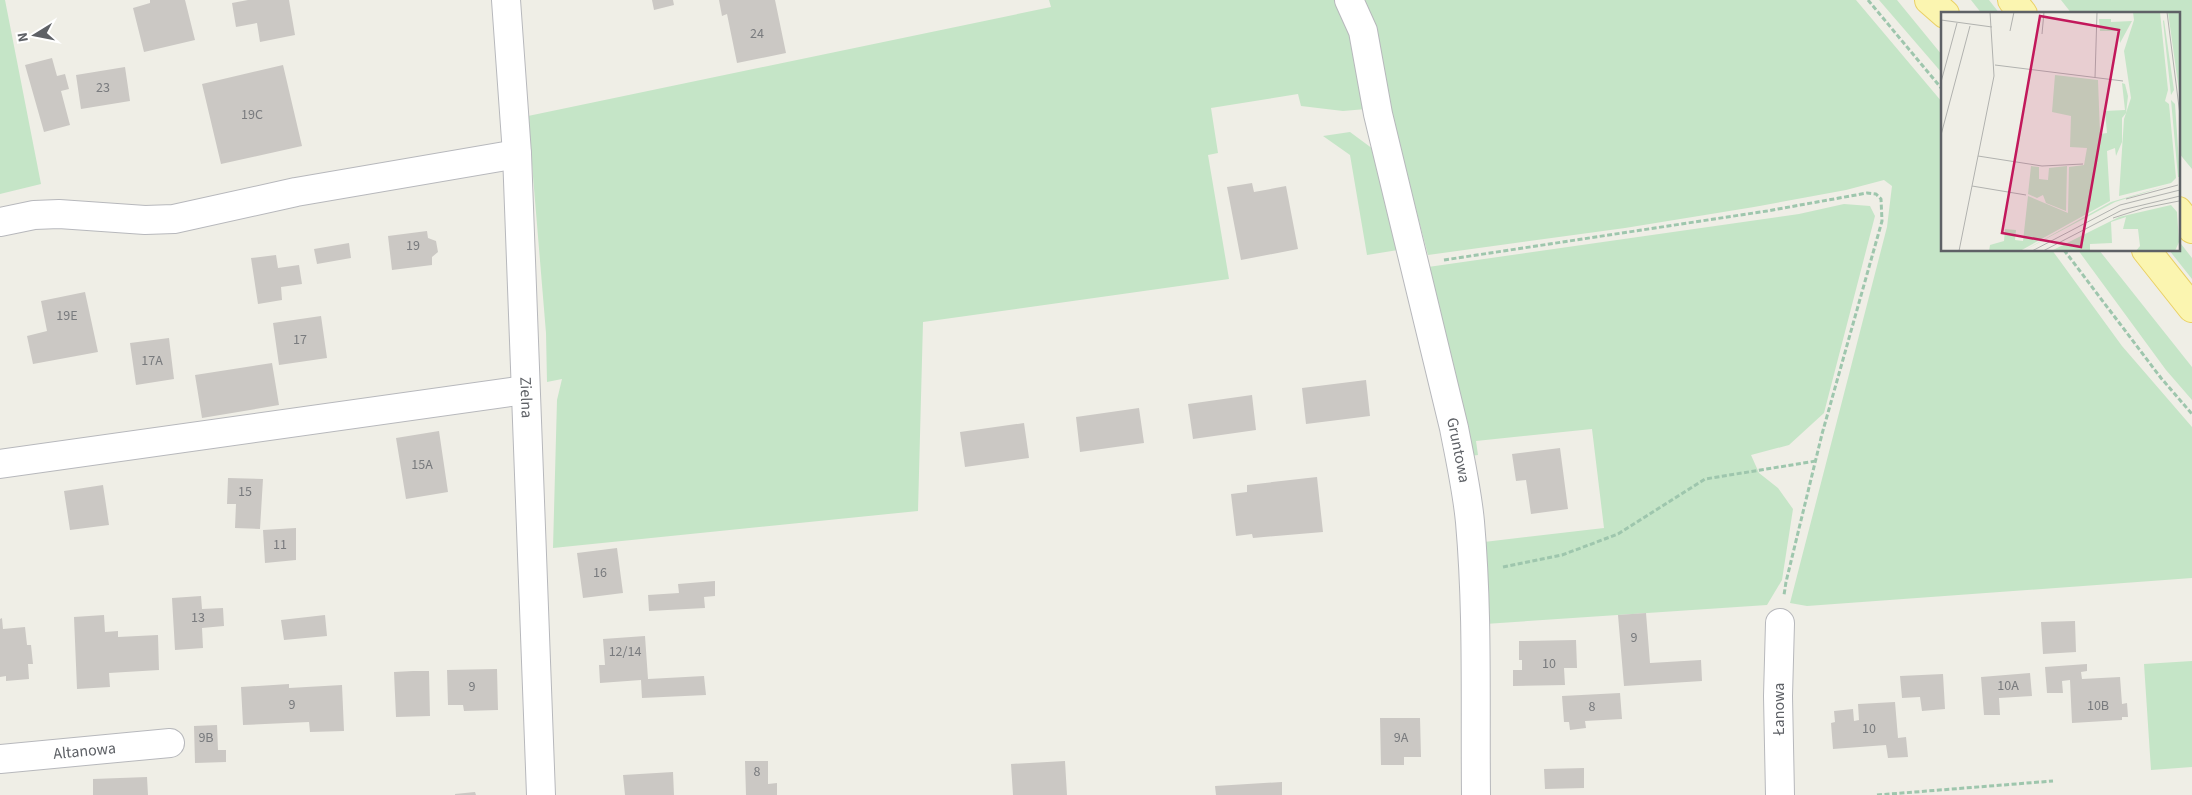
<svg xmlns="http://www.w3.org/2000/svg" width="2192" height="795" font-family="'Source Sans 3',sans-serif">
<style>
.green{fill:#c5e5c7}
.building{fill:#cbc8c4}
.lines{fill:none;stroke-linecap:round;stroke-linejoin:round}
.minor-casing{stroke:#b7b8bc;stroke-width:30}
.major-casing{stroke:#ead064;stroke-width:30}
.path{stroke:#9ec6ad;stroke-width:3;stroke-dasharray:5 2.5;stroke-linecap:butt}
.minor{stroke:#fff;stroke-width:28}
.major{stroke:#fbf5b0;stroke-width:28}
.labels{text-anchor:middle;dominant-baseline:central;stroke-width:4.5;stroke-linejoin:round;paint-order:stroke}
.number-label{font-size:14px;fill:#797b7e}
.street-label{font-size:16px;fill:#5e6166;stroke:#fff}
.inset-road{fill:none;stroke:#b1b2af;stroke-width:1}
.view{fill:#c2185b;fill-opacity:0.15;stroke:#c2185b;stroke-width:2.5}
.inset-edge{fill:none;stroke:#5e6166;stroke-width:2.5}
</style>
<rect width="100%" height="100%" fill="#efeee6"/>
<path class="green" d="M0,0H5L41,184L0,194Z
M1049,0H1856L1942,102V250H2052L2122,346L2192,427V578L1807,606L1790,603L1887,227L1892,186L1884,180L1846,190L1754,207L1625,228L1428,255L1389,107L1343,111L1301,106L1298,94L1211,108L1218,153L1208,155L1229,279L923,322L918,511L553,548L557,400L562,379L547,382L546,333L528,116L1051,7Z
M1879,0H1897L1942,55V73Z
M1971,0H1989L2000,14H1982Z
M2061,0H2192V169L2178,152V14H2072Z
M1350,132L1373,149L1398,250L1367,255L1350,155L1323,136Z
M1844,204L1870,206L1875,216L1824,413L1789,445L1751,455L1759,473L1778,488L1793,509L1782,580L1767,605L1485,624L1484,542L1604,528L1592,429L1476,441L1478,455L1470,456L1428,267L1799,214Z
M2178,240L2192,258V279L2169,250H2178Z
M2078,250H2099L2192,367V400L2166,370Z
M2192,661V767L2151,770L2144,664Z"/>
<path class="building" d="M150,0H185L195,40L144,52L133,8L150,3Z
M248,0H289L295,35L260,42L257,23L236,27L232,3Z
M652,0H673L674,5L654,10Z
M719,0H775L786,53L737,63L727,14L722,16Z
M52,58L57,76L65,74L69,89L61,91L70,125L44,132L25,65Z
M283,65L302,146L221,164L202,84Z
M125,67L130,101L81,109L76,75Z
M1252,183L1254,192L1286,186L1298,249L1241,260L1227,187Z
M427,231L428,238L436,241L438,252L432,257V265L392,270L388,236Z
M349,243L351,258L317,264L314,249Z
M276,255L278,268L299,265L302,284L281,287L282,300L258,304L251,258Z
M85,292L98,352L33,364L27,336L47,331L41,301Z
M321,316L327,358L279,365L273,323Z
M169,338L174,379L136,385L130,343Z
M272,363L279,405L202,418L195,375Z
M1366,380L1370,416L1306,424L1302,388Z
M1252,395L1256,430L1193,439L1188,404Z
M1139,408L1144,443L1080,452L1076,417Z
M1024,423L1029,458L965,467L960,432Z
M439,431L448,492L406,499L396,438Z
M1560,448L1568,509L1531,514L1526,480L1516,481L1512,454Z
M1317,477L1323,532L1253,538L1252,534L1236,536L1231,494L1247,492V485Z
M228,478L263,479L260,529L235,528L236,504H227Z
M103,485L109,525L70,530L64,491Z
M296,528V560L265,563L263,530Z
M617,548L623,593L583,598L577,553Z
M715,581V596L704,597L705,608L649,611L648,595L679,593L678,584Z
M201,596L202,609L223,608L224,626L202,628L203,648L175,650L172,598Z
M1646,613L1650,663L1701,660L1702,681L1624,686L1618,615Z
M104,615L105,632L118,631V637L158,635L159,670L109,673L110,687L77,689L74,617Z
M325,615L327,636L284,640L281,620Z
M2,618L3,629L25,627L27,645H31L33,664H28L29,679L6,681V676L0,677V619Z
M2075,621L2076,652L2043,654L2041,622Z
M645,636L648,679L704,676L706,695L642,698L641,680L600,683L599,665H605L603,639Z
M1576,640L1577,668H1564L1565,685L1513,686V670H1522V660H1519V641Z
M2087,664V671L2081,672L2082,679L2120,677L2122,704L2127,703L2128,717H2122V720L2072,723L2070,680L2062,681L2063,693H2047L2045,667Z
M497,669L498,710L464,711L463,705H448L447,670Z
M413,671H429L430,716L396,717L394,672Z
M2030,673L2032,696L1999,698L2000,715H1984L1981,677Z
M1943,674L1945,709L1922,711L1920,697L1902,698L1900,676Z
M289,684V688L342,685L344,731L310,732L309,722L243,725L241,687Z
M1620,693L1622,719L1585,721L1586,728L1570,730L1569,722H1564L1562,696Z
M1895,702L1898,738L1906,737L1908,757L1888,758L1886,745L1833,749L1831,723L1835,722L1834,711L1853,709L1854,721L1859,720L1858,704Z
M1380,718H1420L1421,757H1404V765H1381Z
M217,725L218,750H226V762L195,763L194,726Z
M745,761H768V784L777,783V795H746Z
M1065,761L1067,795H1013L1011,764Z
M1584,768V788L1545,789L1544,769Z
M673,772L674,795H625L623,775Z
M147,777L148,795H93V779Z
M1282,782V795H1216L1215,786Z
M475,792L476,795H455V794Z"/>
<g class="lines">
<defs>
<g id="minor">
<path id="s1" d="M506,0L517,154L541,795"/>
<path id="s2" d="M1349,0L1363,31L1378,114L1454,428C1460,459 1467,490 1470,522C1478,612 1475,704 1476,795"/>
<path d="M0,222L34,215L59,214L145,220L174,219L296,192L517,154"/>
<path d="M0,464L525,390"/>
<path id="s3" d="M0,759L170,743"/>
<path d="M1780,795L1778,696L1780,623"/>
</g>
<path id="major" d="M1929,0L1945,14
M2012,0L2023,14
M2178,211L2192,229
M2146,250L2192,308"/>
</defs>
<use href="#minor" class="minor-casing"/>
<use href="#major" class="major-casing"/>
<path class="path" d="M1868,0L1942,89
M2064,250L2161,378L2192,414
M1444,260L1767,211L1867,193L1876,194L1881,199L1882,221L1822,434L1786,582L1784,595
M1503,567L1562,555L1618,534L1705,479L1816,461
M1877,795L2053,781"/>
<use href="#minor" class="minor"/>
<use href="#major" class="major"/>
</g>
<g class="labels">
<g class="number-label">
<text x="757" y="34">24</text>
<text x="103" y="88">23</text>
<text x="252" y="115">19C</text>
<text x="413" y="246">19</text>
<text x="67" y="316">19E</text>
<text x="300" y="340">17</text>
<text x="152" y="361">17A</text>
<text x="422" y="465">15A</text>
<text x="245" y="492">15</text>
<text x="280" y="545">11</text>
<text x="600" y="573">16</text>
<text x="198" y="618">13</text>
<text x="1634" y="638">9</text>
<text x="625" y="652">12/14</text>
<text x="1549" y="664">10</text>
<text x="2008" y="686">10A</text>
<text x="472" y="687">9</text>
<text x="292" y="705">9</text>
<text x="2098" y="706">10B</text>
<text x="1592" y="707">8</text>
<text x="1869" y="729">10</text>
<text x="206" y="738">9B</text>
<text x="1401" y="738">9A</text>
<text x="757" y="772">8</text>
</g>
<g class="street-label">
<text stroke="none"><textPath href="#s1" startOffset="398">Zielna</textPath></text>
<text stroke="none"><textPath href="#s2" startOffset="464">Gruntowa</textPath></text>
<text transform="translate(1779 709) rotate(-90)">Łanowa</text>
<text stroke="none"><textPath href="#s3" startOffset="85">Altanowa</textPath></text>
</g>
</g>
<g transform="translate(1941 12)">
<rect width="239" height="239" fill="#efeee6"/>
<path d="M192,0H219L227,78L224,89L228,92L235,166L230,171L178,184L183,107L190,86L183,39L193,8ZM227,0H239V86ZM158,7H170V10L191,9L179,31L178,19H159ZM223,8L233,78L230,83L222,9ZM114,63L157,68L159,122L166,121L164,99L184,98L181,71L184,72L187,84L185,101L181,106V130L175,144L174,136L166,139L169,189L79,239H48L49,233L63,229L64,217L75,218L74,228L82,229L87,184L127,201L128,155L143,153L146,136L129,135L130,104L111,100ZM230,88L234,92L239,165H237ZM90,154L98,155V167L107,168L108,156L126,154L125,199L105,191L102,183L96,186L87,182ZM228,173L174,190L82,239L170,190ZM230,193L236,200L238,230L234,239H195L199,234L197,217H182L185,205L170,210L171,231L149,232V239H110L178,205Z" fill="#c5e5c7"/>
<path class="inset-road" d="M226,0L239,103M0,8L51,15M69,19L73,0M101,22L103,0M54,53L182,69M154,66L156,0M0,70L16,11M0,123L29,14M37,144L101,154L142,152M31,174L85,183M185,187L237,173M172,206L203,196L238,189M18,239L53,64L49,0M91,239L179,193L239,178M102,239L181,198L239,184"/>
<path class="view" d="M99,4L178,18L140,235L61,221Z"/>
<rect width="239" height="239" class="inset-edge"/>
</g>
<g transform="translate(35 35) rotate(260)" stroke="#ffffff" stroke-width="4" paint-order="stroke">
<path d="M0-4L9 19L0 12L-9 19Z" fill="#5e6166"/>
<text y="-8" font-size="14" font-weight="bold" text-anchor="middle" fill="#5e6166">N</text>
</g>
</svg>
